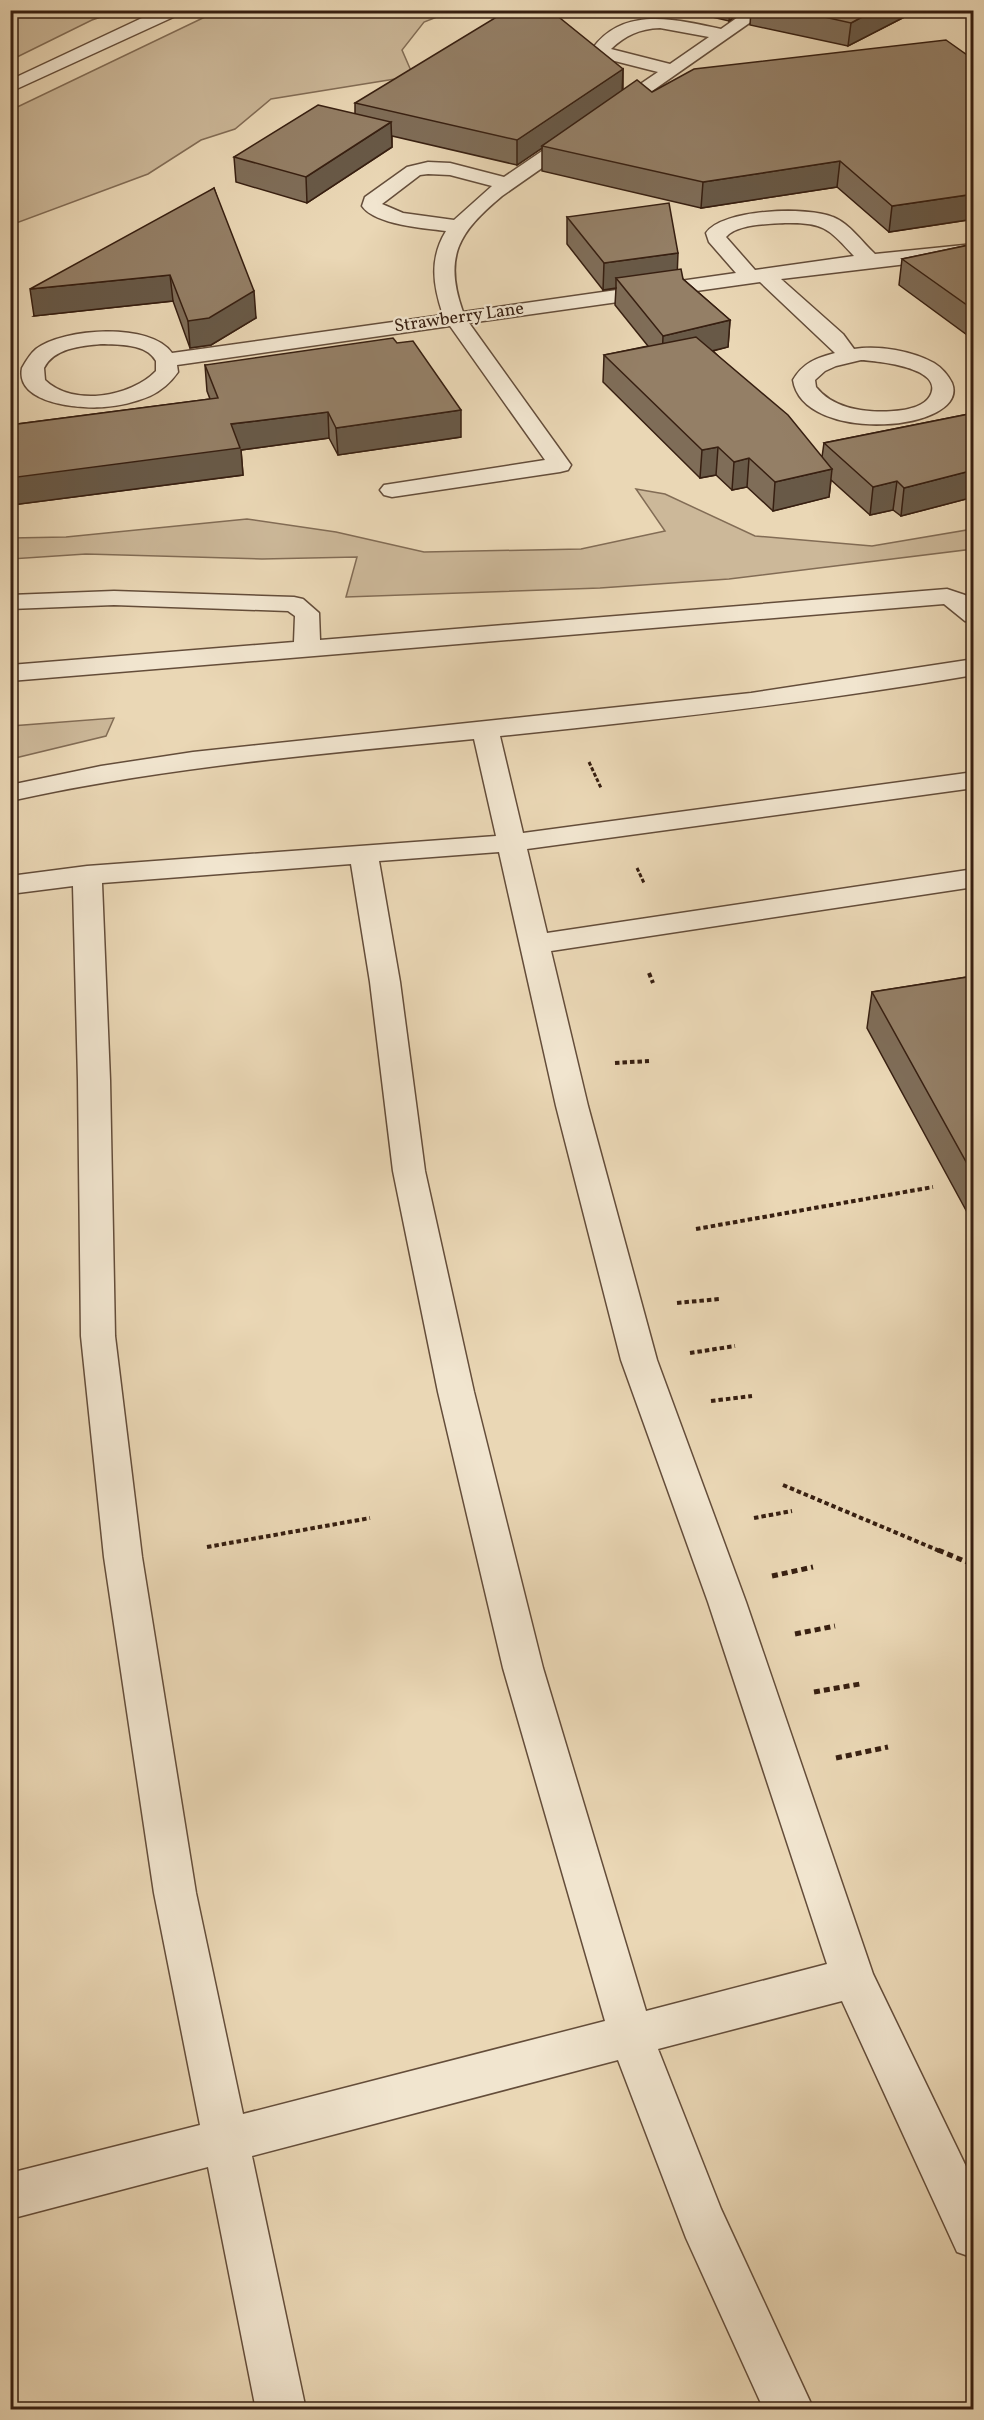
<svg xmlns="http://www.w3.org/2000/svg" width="984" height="2420" font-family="Vollkorn,serif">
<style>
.green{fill:#ccb899;stroke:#826c55;stroke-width:1.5}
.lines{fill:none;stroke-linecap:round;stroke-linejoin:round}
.minor-casing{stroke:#644d3a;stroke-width:3}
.path-far2{stroke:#371f11;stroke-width:3;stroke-dasharray:4 2;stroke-linecap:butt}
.path-far1{stroke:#371f11;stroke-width:4;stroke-dasharray:4.5 3;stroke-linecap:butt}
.path{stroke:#371f11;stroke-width:5;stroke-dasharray:6 4;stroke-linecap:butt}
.minor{fill:#f1e5cf;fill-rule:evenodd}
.wall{fill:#7f6d58;stroke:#371f11;stroke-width:1.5}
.shaded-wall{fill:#685947;stroke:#371f11;stroke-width:1.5}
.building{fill:#947f66;stroke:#371f11;stroke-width:1.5}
.labels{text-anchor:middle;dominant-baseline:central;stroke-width:4.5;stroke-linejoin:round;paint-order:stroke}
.far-street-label{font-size:18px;fill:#371f11;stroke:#f1e5cf}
</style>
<rect width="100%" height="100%" fill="#ead7b5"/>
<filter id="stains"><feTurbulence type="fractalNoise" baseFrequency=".00333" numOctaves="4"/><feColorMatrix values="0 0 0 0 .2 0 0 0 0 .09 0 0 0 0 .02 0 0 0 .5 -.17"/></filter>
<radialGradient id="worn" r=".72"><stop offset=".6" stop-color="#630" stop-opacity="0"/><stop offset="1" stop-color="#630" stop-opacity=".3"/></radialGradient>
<path class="green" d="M11,10H119V11L92,20L11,60Z
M225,11H452L424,22L402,50L412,73L395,79L271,99L235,129L201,140L148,174L11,225V110L207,16Z
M636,489L665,494L755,536L872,546L973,529V549L729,579L600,588L346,597L357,557L262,559L86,554L11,559V538L66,537L247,519L336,532L424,552L581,549L665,531Z
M114,718L106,736L11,759V726Z"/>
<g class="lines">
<defs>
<path id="minor" d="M159,10H182L180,14L10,92V80Z
M748,10H768L502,196C459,232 443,256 463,312L736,273L709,242L706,233C722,209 808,206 833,217C850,224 862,242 875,254L974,244V256L781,279L843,334L854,349C879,345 912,351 934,363C942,368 948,375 952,383C971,431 803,446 793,380C803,363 816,358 835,353L760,282L469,323L571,465L568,470L560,472L392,497L384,495L380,490L384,485L545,460L450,326L177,365L178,372C171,382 161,391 150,396C136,402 119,406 104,407C81,409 15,404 22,368C26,361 30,354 36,349C63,328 151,322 172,353L443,315C433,285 429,259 446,231C424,228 375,225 362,206L365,197L407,167L428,162L450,163L504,177L658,72L599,57L593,48C624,5 678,20 721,29ZM660,28L709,37L670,64L611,49C626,35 639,29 660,28ZM428,174L450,175L492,186L454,220L403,213L382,204L420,175ZM785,223C824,222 829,229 854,256L755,270L726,237C737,224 768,224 785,223ZM101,344C119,345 146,343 156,361V371C131,397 73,407 45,380L44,368C54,348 81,346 101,344ZM861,360C875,361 946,367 930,396C919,416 865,413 847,407C834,403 824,397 816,387L815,380L825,371L836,366Z
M947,589L965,595L974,602V623L965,621L944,604L10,681V665L294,642L295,616L288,611L114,605L10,609V595L114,591L294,597L303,599L319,613L320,640Z
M974,659V675C816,702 659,720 500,736L523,833L974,772V788L527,849L547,933L974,869V887L551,951L588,1106L657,1360L746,1602L873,1974L974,2183V2258L957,2252L842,2001L658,2049L721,2209L814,2410H764L686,2238L618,2060L252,2156L306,2410H256L208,2167L10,2219V2173L200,2125L154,1893L104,1557L81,1336L78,1080L73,886L10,894V876L87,866L496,836L474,739C319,754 163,767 10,801V785L101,766L193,752L751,693ZM499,852L556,1106L621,1360L708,1602L827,1964L646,2011L543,1668L474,1392L425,1171L400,982L379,861ZM351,864L370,982L393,1171L438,1392L503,1668L605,2021L243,2114L196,1893L142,1557L115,1336L110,1080L102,883Z"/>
</defs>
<use href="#minor" class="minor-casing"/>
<path class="path-far2" d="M589,762L601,788
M637,868L644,883"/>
<path class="path-far1" d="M649,973L653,983
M615,1063L649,1061
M696,1229L933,1187
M677,1303L719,1299
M690,1353L735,1346
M711,1401L752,1396
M783,1485L942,1552
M754,1518L792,1511
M207,1547L370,1518"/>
<path class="path" d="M938,1550L974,1565
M772,1576L813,1567
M795,1634L835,1626
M814,1692L860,1684
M836,1758L888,1747"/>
<use href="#minor" class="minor"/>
</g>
<path class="wall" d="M682,10H743L729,21Z
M751,10H918L848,46L750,25Z
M974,60V219L889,232L837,187L701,208L542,171V148L517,165L392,136V147L307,203L236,182L234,157L355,114V103L623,69V90L652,92Z
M214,188L256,318L211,345L190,348L173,301L34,316Z
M567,217L677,270L683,279L730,320L728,347L713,351L822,457L824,443L974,413V497L901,516L893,510L870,515L831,480L829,497L773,511L747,487L732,490L716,475L700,478L603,382L604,355L648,346L615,305L616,288L603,290L567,244Z
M974,244V340L899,285L902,259Z
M205,365L461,437L338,455L329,438L241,450L243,475L12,505L10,501V425L210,399L207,391Z
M974,976V1225L867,1028L872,992Z"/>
<path class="shaded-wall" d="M730,10H743L729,21Z
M875,10H918L848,46L851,23Z
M623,69L622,94L542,146V148L517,165V140Z
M391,122L392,147L307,203L306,177Z
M840,161L837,187L701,208L703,182Z
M974,194V219L889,232L892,206Z
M678,253L677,279L616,278V288L603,290L604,263Z
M170,275L173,301L34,316L30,289Z
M254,291L256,318L211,345L190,348L188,321Z
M730,320L728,347L662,363L663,336Z
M461,410V437L338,455L336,428Z
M328,412L329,438L241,450L243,475L12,505L10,497V478L231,424Z
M718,447L716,475L700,478L702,450Z
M749,458L747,487L732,490L734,462Z
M832,469L829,497L773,511L775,482Z
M974,470V497L901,516L904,488Z
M897,481L893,510L870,515L873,487Z"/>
<path class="building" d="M508,10H550L623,69L517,140L355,103Z
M793,10H875L851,23Z
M946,40L974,60V194L892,206L840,161L703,182L542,146L637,80L652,92L694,69Z
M318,105L391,122L306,177L234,157Z
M214,188L254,291L209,318L188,321L170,275L30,289Z
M669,203L678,253L604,263L567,217Z
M974,244V310L902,259Z
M681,269L683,279L730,320L663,336L616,278Z
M696,337L788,415L832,469L775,482L749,458L734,462L718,447L702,450L604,355Z
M393,338L397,343L413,341L461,410L336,428L328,412L231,424L240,448L10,478V425L218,398L205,365Z
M974,413V470L904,488L897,481L873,487L824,443Z
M974,976V1176L872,992Z"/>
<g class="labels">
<g class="far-street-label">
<text transform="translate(459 318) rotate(-8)">Strawberry Lane</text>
</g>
</g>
<rect width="984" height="2420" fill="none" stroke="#ead7b5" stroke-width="36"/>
<rect x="12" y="12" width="960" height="2396" fill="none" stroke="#371f11" stroke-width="3"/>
<rect x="18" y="18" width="948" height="2384" fill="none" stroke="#371f11" stroke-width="1.5"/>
<rect width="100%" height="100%" filter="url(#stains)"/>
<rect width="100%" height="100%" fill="url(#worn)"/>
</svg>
